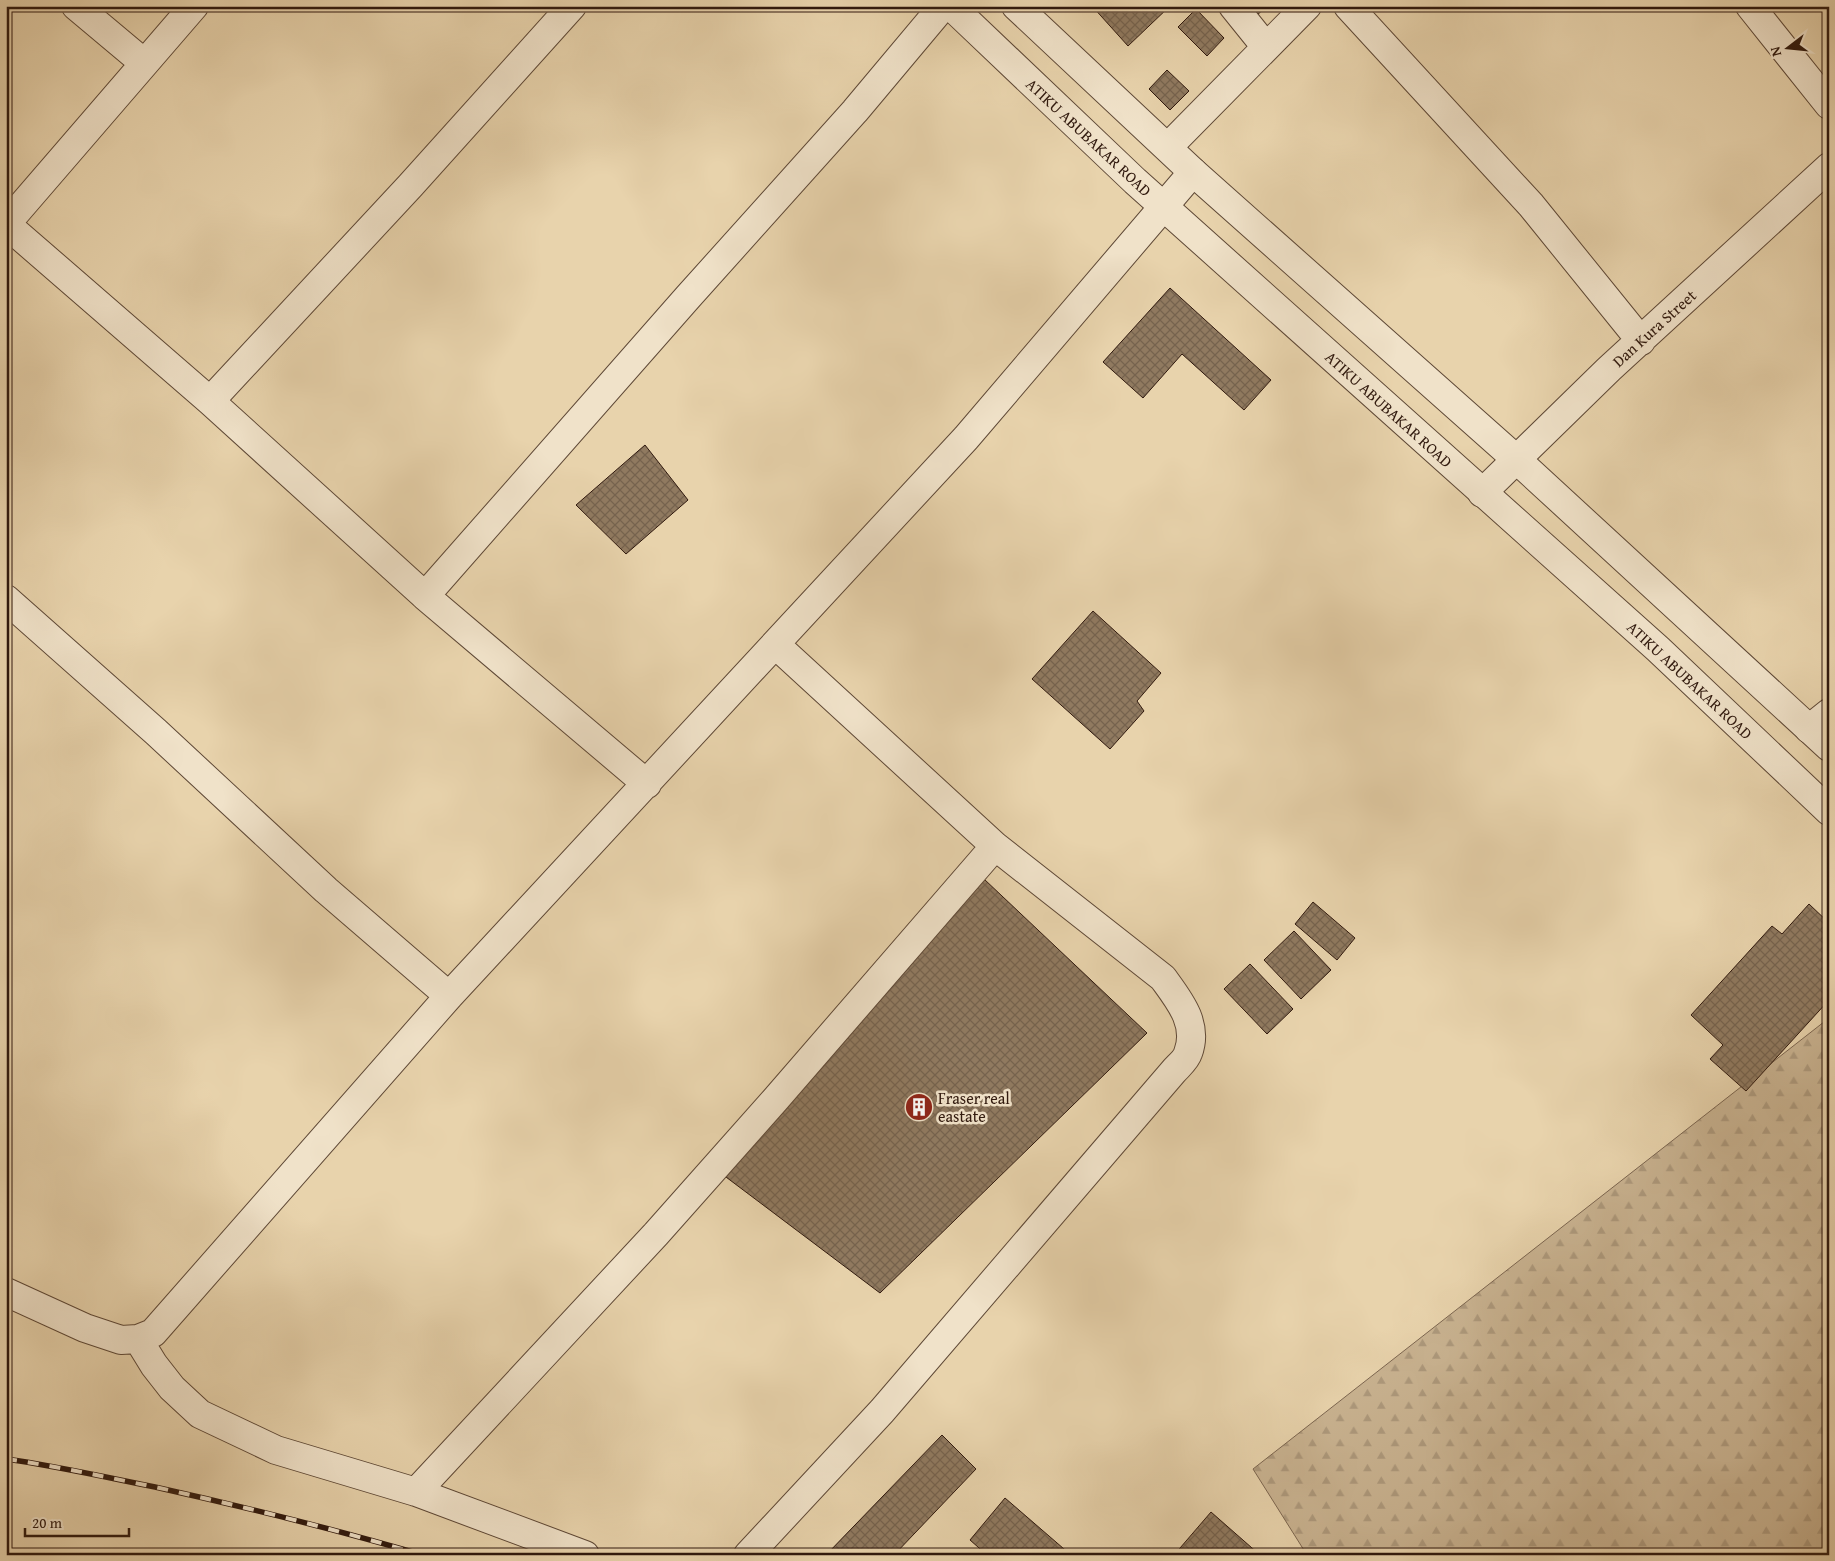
<svg xmlns="http://www.w3.org/2000/svg" width="1835" height="1561" font-family="'Gentium Book Plus',serif">
<style>
.forest{fill:url(#forest-firs);stroke:#7c6650}
.building{fill:url(#building-cross-hatch);stroke:#30190e}
.lines{fill:none;stroke-linecap:round;stroke-linejoin:round}
.minor-casing{stroke:#5e4836;stroke-width:30}
.tertiary-casing{stroke:#5e4836;stroke-width:30}
.minor{stroke:#f0e2c9;stroke-width:28}
.tertiary{stroke:#f0e2c9;stroke-width:28}
.rail-casing{stroke:#30190e;stroke-width:5.5}
.rail{stroke:#f0e2c9;stroke-width:4;stroke-dasharray:11;stroke-linecap:butt}
.labels{text-anchor:middle;dominant-baseline:central;stroke-width:5;stroke-linejoin:round;paint-order:stroke}
.street-label{font-size:16px;fill:#30190e;stroke:#f0e2c9}
.poi-label{font-size:16px;fill:#30190e;stroke:#f0e2c9;text-anchor:start}
</style>
<defs>
<pattern id="forest-firs" width="22" height="20" patternUnits="userSpaceOnUse" patternTransform="scale(1.25)"><rect width="22" height="20" fill="#c9b391"/><path d="M5 1l3.5 6h-7zM16 11l3.5 6h-7z" fill="#ad997c"/></pattern>
<pattern id="building-cross-hatch" width="8" height="8" patternUnits="userSpaceOnUse" patternTransform="scale(1.25)"><rect width="8" height="8" fill="#907a60"/><path d="M0 0l8 8M0 8l8-8" fill="none" stroke="#76634e"/></pattern>
</defs>
<rect width="100%" height="100%" fill="#e8d3ac"/>
<filter id="stains"><feTurbulence type="fractalNoise" baseFrequency=".004" numOctaves="4"/><feColorMatrix values="0 0 0 0 .2 0 0 0 0 .09 0 0 0 0 .02 0 0 0 .5 -.17"/></filter>
<radialGradient id="worn" r=".72"><stop offset=".6" stop-color="#630" stop-opacity="0"/><stop offset="1" stop-color="#630" stop-opacity=".3"/></radialGradient>
<path class="forest" d="M1829,1018V1555H1307L1253,1469Z"/>
<path class="building" d="M1092,6H1170L1128,46Z
M1246,6H1267L1255,17Z
M1822,6H1829V22L1824,16L1828,13Z
M1196,9L1224,38L1207,56L1178,27Z
M1167,70L1189,91L1170,110L1149,89Z
M1170,288L1271,380L1244,410L1182,354L1143,398L1103,362Z
M645,445L688,500L626,554L576,505Z
M1093,611L1161,673L1137,701L1144,711L1110,749L1032,679Z
M984,879L1147,1033L880,1293L714,1168Z
M1313,902L1355,938L1337,960L1295,924Z
M1809,904L1829,923V1000L1746,1091L1710,1059L1723,1045L1691,1015L1772,926L1782,934Z
M1294,931L1331,970L1301,999L1264,960Z
M1250,964L1293,1009L1267,1034L1224,989Z
M942,1435L976,1469L894,1555H826Z
M1005,1498L1071,1555H987L970,1540Z
M1211,1512L1260,1555H1174Z"/>
<g class="lines">
<defs>
<path id="minor" d="M76,6L144,63
M1233,6L1266,47
M1348,6L1531,205L1641,341
M1750,6L1829,105
M1168,147L1307,6
M6,224L210,401L425,596L647,784
M6,224L194,6
M210,401L410,186L572,6
M1482,493L1609,369L1829,167
M425,596L688,297L855,111L943,6
M6,599L156,732L326,890L449,996
M1809,729L1829,713
M6,1292L85,1328L121,1340L138,1339L153,1333L449,996L966,438L1193,172
M138,1339L154,1365L172,1388L200,1414L276,1450L416,1492L585,1555
M416,1492L656,1234L775,1100L995,846
M748,1555L882,1411L1173,1072C1178,1066 1186,1060 1188,1053C1199,1024 1179,1000 1163,978L995,846L776,645"/>
<path id="tertiary" d="M951,6L1135,181L1658,649L1829,811
M1016,6L1193,172L1516,459L1829,747"/>
</defs>
<use href="#minor" class="minor-casing"/>
<use href="#tertiary" class="tertiary-casing"/>
<use href="#minor" class="minor"/>
<use href="#tertiary" class="tertiary"/>
<defs>
<path id="rail" d="M6,1459C56,1466 105,1477 155,1487C245,1507 334,1529 423,1555"/>
</defs>
<use href="#rail" class="rail-casing"/>
<use href="#rail" class="rail"/>
</g>
<defs>
<symbol id="building-disc" viewBox="-11 -11 22 22"><circle r="9.5" fill="#8f2418" stroke="#f0e2c9"/><path d="M-4-6H4V6H1V3H-1V6H-4ZM-2.5-4.3h1.7v1.8h-1.7ZM.8-4.3h1.7v1.8H.8ZM-2.5-1h1.7V.8h-1.7ZM.8-1h1.7V.8H.8Z" fill="#fff"/></symbol>
</defs>
<g fill-rule="evenodd">
<use href="#building-disc" x="903" y="1091" width="32" height="32"/>
</g>
<g class="labels">
<g class="street-label">
<text transform="translate(1089 137) rotate(43)">ATIKU ABUBAKAR ROAD</text>
<text transform="translate(1654 328) rotate(-42)">Dan Kura Street</text>
<text transform="translate(1389 409) rotate(42)">ATIKU ABUBAKAR ROAD</text>
<text transform="translate(1690 680) rotate(43)">ATIKU ABUBAKAR ROAD</text>
</g>
<g class="poi-label">
<text x="938" y="1098">Fraser real<tspan x="938" dy="18">eastate</tspan></text>
</g>
</g>
<rect width="1835" height="1561" fill="none" stroke="#e8d3ac" stroke-width="25"/>
<rect x="8" y="8" width="1820" height="1546" fill="none" stroke="#30190e" stroke-width="2.5"/>
<rect x="12" y="12" width="1810" height="1536" fill="none" stroke="#30190e"/>
<g transform="translate(1788 48) rotate(254)" stroke="#f0e2c9" stroke-width="4" paint-order="stroke">
<path d="M0-4L9 19L0 12L-9 19Z" fill="#30190e"/>
<text y="-8" font-size="14" font-weight="bold" text-anchor="middle" fill="#30190e">N</text>
</g>
<path d="M25 1528v8h104v-8" fill="none" stroke="#30190e" stroke-width="2.5"/>
<text x="32" y="1528" font-size="15" fill="#30190e" stroke="#f0e2c9" stroke-width="4" paint-order="stroke">20 m</text>
<rect width="100%" height="100%" filter="url(#stains)"/>
<rect width="100%" height="100%" fill="url(#worn)"/>
</svg>
